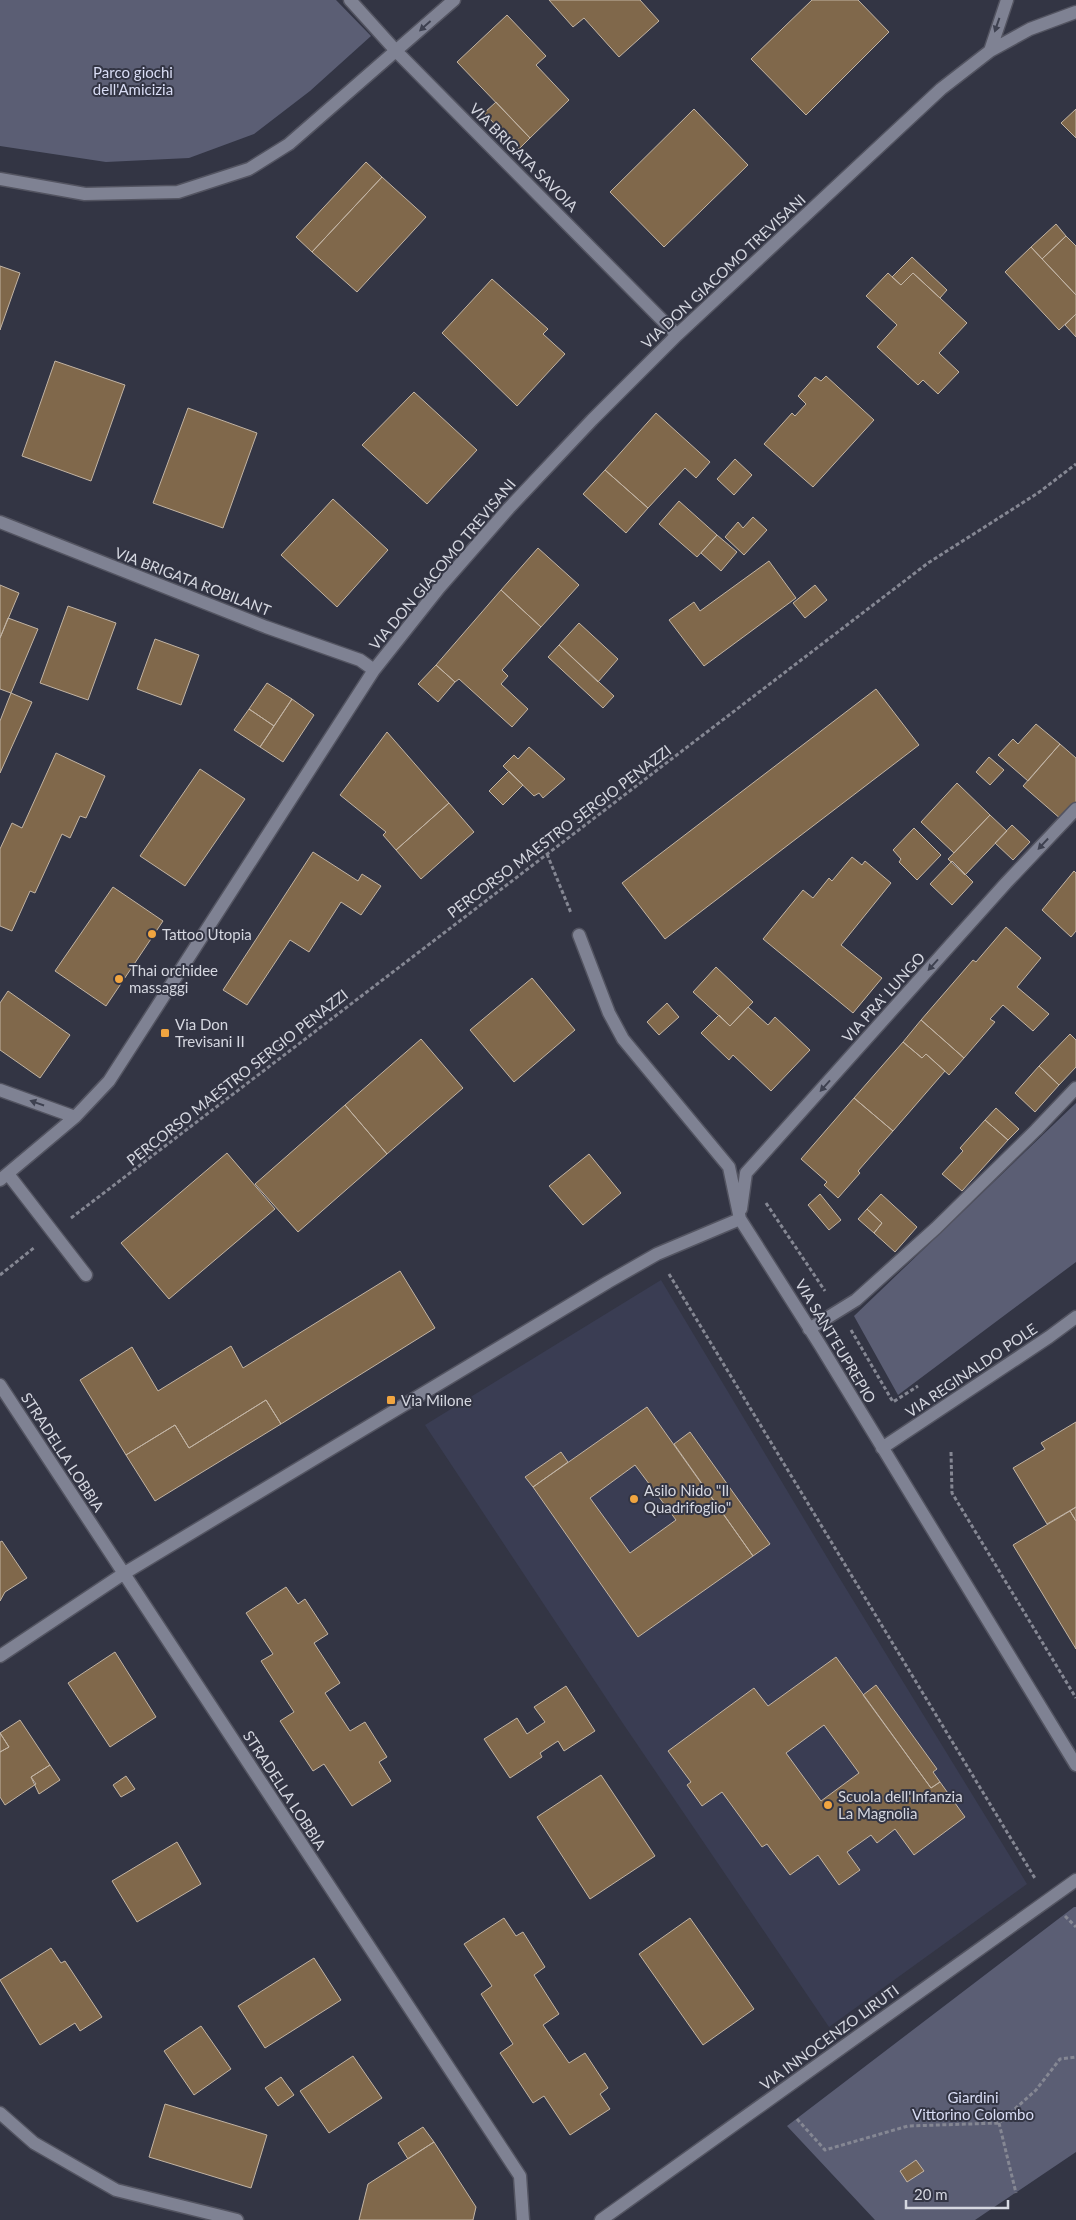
<svg xmlns="http://www.w3.org/2000/svg" width="1076" height="2220" font-family="Lato,sans-serif">
<style>
.built{fill:#3a3d53}
.green{fill:#5b5e74}
.building{fill:#80684b;stroke:#c2b4a4;fill-rule:evenodd}
.lines{fill:none;stroke-linecap:round;stroke-linejoin:round}
.minor-casing{stroke:#535461;stroke-width:15}
.path{stroke:#858793;stroke-width:3;stroke-dasharray:4 2.5;stroke-linecap:butt}
.minor{stroke:#7f8293;stroke-width:12}
.oneway{fill:#3e4150}
.poi-dot{fill:#f1a540;stroke:#333544;stroke-width:2}
.labels{text-anchor:middle;dominant-baseline:central;stroke-width:4;stroke-linejoin:round;paint-order:stroke}
.park-label{font-size:15px;fill:#d9ddf5;stroke:#333544}
.street-label{font-size:15px;fill:#d5d7e0;stroke:#333544}
.poi-label{font-size:15px;fill:#d5d7e0;stroke:#333544;text-anchor:start}
</style>
<rect width="100%" height="100%" fill="#333544"/>
<path class="built" d="M661,1280L837,1574L1027,1884L829,2027L624,1725L425,1425Z"/>
<path class="green" d="M0,0H336L371,36L310,91L254,134L189,158L106,162L0,146Z
M1076,1103V1262L898,1395L854,1316Z
M1074,1907H1076V2152L975,2220H875L787,2126Z"/>
<path class="building" d="M549,0H640L659,21L619,57L584,18L573,27Z
M812,0H858L889,32L806,115L751,59Z
M507,15L546,56L536,65L569,100L530,138L457,62Z
M496,102L530,138L519,149L484,113Z
M694,109L748,165L664,247L610,192Z
M1076,109V138L1061,123Z
M366,162L382,177L312,252L296,237Z
M382,177L426,217L357,292L312,252Z
M1056,224L1066,236L1042,259L1031,247Z
M1066,236L1076,246V295L1042,259Z
M1031,247L1076,295V314L1059,330L1005,272Z
M912,257L947,290L940,298L913,273L901,285L892,277Z
M0,266L20,273L0,330Z
M888,273L901,285L913,273L967,323L939,353L959,372L938,394L923,380L918,385L877,347L897,325L866,296Z
M492,279L548,329L543,334L565,354L517,406L442,333Z
M1076,314V337L1065,325Z
M55,361L125,385L91,481L22,456Z
M826,376L874,420L813,487L764,444L792,413L795,416L806,404L798,396L815,377L821,381Z
M414,392L477,450L427,504L362,445Z
M188,408L257,433L223,528L153,503Z
M656,413L710,462L696,478L685,468L648,508L605,470Z
M735,459L752,475L734,495L717,479Z
M605,470L648,508L626,533L583,494Z
M333,499L388,550L337,607L281,555Z
M679,501L717,535L697,557L659,524Z
M753,517L767,530L744,555L725,537L738,522L743,528Z
M717,535L737,552L721,571L701,553Z
M538,548L579,585L541,627L501,590Z
M769,561L796,598L704,666L669,620L694,602L700,611Z
M0,585L19,593L0,638Z
M815,585L827,600L805,618L793,603Z
M501,590L541,627L502,670L508,676L501,684L528,709L512,727L459,679L455,682L436,665Z
M68,606L116,623L88,700L40,683Z
M8,618L38,629L11,693L0,689V638Z
M579,623L618,659L598,682L559,645Z
M155,639L199,655L181,705L137,689Z
M559,645L614,696L603,708L548,657Z
M436,665L455,682L438,702L418,684Z
M267,683L292,699L274,726L249,709Z
M876,689L919,745L665,939L622,883Z
M11,693L32,702L0,773V721Z
M292,699L314,715L283,762L260,747Z
M249,709L274,726L260,747L234,730Z
M1036,724L1060,744L1028,781L998,755L1013,739L1018,744Z
M387,732L449,803L396,850L383,835L386,832L340,795Z
M1060,744L1076,758V805L1062,820L1023,786Z
M529,747L565,779L543,798L539,793L534,796L503,766L514,755L518,759Z
M56,753L105,776L86,818L80,816L70,838L62,834L35,893L30,891L12,931L0,926V849L12,823L22,828Z
M989,757L1004,770L990,785L976,772Z
M200,769L245,799L185,886L140,856Z
M509,771L523,785L503,805L489,791Z
M957,783L990,815L954,853L921,822Z
M449,803L474,832L421,879L396,850Z
M990,815L1007,831L965,875L948,859Z
M1012,825L1030,842L1013,860L995,843Z
M914,828L941,855L917,880L899,862L901,859L893,850Z
M313,852L358,881L362,874L381,886L361,915L341,902L309,952L290,940L247,1005L223,990Z
M852,857L862,865L865,861L891,883L841,945L882,978L853,1013L763,939L803,890L813,898L829,878L832,881Z
M952,861L973,882L952,905L930,884Z
M1074,871L1076,873V931L1071,937L1042,910Z
M113,887L163,921L106,1006L55,971Z
M1006,927L1041,958L1017,987L1049,1014L1033,1031L1003,1005L990,1019L995,1022L964,1058L921,1020L973,960L976,962Z
M716,967L753,1002L730,1026L693,992Z
M532,978L575,1030L514,1082L470,1030Z
M8,991L70,1035L40,1078L0,1050V1003Z
M667,1003L679,1017L659,1035L647,1022Z
M748,1007L768,1025L775,1017L810,1050L771,1091L733,1055L729,1060L701,1033L719,1015L730,1026Z
M921,1020L964,1058L949,1075L926,1054L922,1058L903,1042Z
M1070,1034L1076,1040V1067L1059,1085L1039,1066Z
M421,1039L463,1088L387,1154L345,1105Z
M903,1042L922,1058L926,1054L945,1071L893,1131L854,1098Z
M1039,1066L1059,1085L1035,1112L1015,1093Z
M854,1098L893,1131L858,1171L860,1173L838,1198L824,1185L827,1182L801,1159Z
M345,1105L387,1154L298,1232L255,1184Z
M996,1108L1019,1129L1008,1140L985,1120Z
M985,1120L1008,1140L962,1191L942,1174L963,1151L960,1148Z
M227,1153L275,1209L169,1299L121,1243Z
M589,1154L621,1193L583,1225L549,1186Z
M820,1194L841,1220L829,1230L808,1205Z
M881,1194L917,1227L895,1252L874,1233L882,1223L867,1209Z
M867,1209L882,1223L874,1233L858,1219Z
M400,1271L435,1328L281,1424L266,1400L189,1448L175,1425L126,1455L80,1380L132,1347L158,1391L231,1346L243,1368Z
M266,1400L281,1424L155,1501L126,1455L175,1425L189,1448Z
M647,1407L753,1556L638,1637L533,1487ZM635,1465L676,1520L630,1553L590,1498Z
M1076,1422V1507L1047,1524L1013,1468L1045,1449L1041,1443Z
M690,1432L770,1544L753,1556L674,1444Z
M561,1452L568,1462L533,1487L525,1477Z
M1076,1507V1521L1070,1511Z
M1070,1511L1076,1521V1649L1013,1545Z
M2,1541L27,1578L5,1592L0,1601V1542Z
M286,1587L298,1604L305,1599L328,1634L314,1643L340,1683L325,1693L350,1731L365,1722L387,1757L379,1762L391,1781L352,1806L324,1764L313,1771L280,1721L294,1712L261,1661L273,1654L246,1613Z
M115,1652L156,1717L110,1747L68,1683Z
M836,1657L931,1788L940,1782L965,1817L914,1855L895,1829L877,1843L871,1835L847,1852L860,1870L839,1885L818,1855L790,1875L767,1844L762,1847L722,1792L702,1806L687,1785L691,1782L668,1751L754,1688L768,1706ZM824,1725L859,1773L821,1801L786,1753Z
M876,1685L937,1769L933,1772L940,1782L931,1788L863,1695Z
M566,1686L595,1731L564,1751L558,1741L540,1753L542,1757L510,1778L484,1739L517,1718L527,1734L545,1722L534,1707Z
M20,1720L50,1765L31,1777L36,1784L5,1805L0,1797V1752L9,1747L0,1733Z
M0,1733L9,1747L0,1752Z
M50,1765L60,1780L39,1794L31,1777Z
M601,1775L655,1856L590,1899L537,1817Z
M126,1776L135,1789L121,1797L113,1785Z
M177,1842L201,1884L137,1922L112,1881Z
M504,1918L516,1936L523,1932L545,1967L534,1975L559,2014L543,2025L569,2063L585,2053L608,2088L600,2094L610,2109L570,2135L544,2096L533,2103L500,2053L513,2044L481,1994L492,1986L464,1944Z
M690,1918L754,2009L703,2045L639,1954Z
M51,1948L61,1963L65,1961L102,2017L80,2031L75,2023L40,2045L0,1980Z
M314,1958L341,2000L265,2048L238,2006Z
M201,2026L231,2069L194,2095L164,2051Z
M353,2056L382,2098L329,2133L300,2091Z
M281,2077L294,2095L278,2106L265,2088Z
M165,2104L267,2135L251,2188L149,2157Z
M423,2127L434,2142L408,2159L398,2143Z
M434,2142L476,2207L473,2220H359L368,2184Z
M916,2160L924,2171L907,2182L900,2171Z"/>
<g class="lines">
<defs>
<path id="minor" d="M350,0L397,52L677,335
M990,51L1007,0
M0,179L85,194L178,192L249,169L289,144L454,0
M0,522L266,627L360,660L374,670
M579,935L609,1013L623,1039L729,1167L740,1219L820,1345L1076,1765
M0,1090L75,1117
M8,1174L86,1275
M0,1180L75,1117L109,1081L374,670L439,588L509,508L592,420L677,335L941,89L990,51L1030,29L1076,12
M741,1209L746,1173L1006,883L1076,809
M809,1329L856,1300L936,1228L1036,1130L1076,1088
M0,1385L520,2176L523,2220
M882,1448L1049,1337L1076,1317
M0,1656L123,1574L608,1282L657,1254L740,1219
M0,2113L34,2143L116,2190L237,2220
M601,2220L1076,1880"/>
</defs>
<use href="#minor" class="minor-casing"/>
<path class="path" d="M547,854L571,913
M766,1203L825,1291
M71,1218L928,563L1038,493L1076,464
M669,1274L1036,1880
M0,1275L35,1247
M851,1330L893,1402L918,1386
M951,1452L952,1493L1076,1698
M1065,1916L1076,1927
M797,2119L825,2150L908,2126L999,2123L1036,2090L1060,2059L1076,2057
M999,2123L1016,2193"/>
<use href="#minor" class="minor"/>
</g>
<defs><path id="oneway-solid" d="M-6-.8H1V-3.2L6.5 0L1 3.2V.8H-6Z" transform="scale(1.25)"/></defs>
<g class="oneway">
<use href="#oneway-solid" transform="translate(997 25) rotate(109)"/>
<use href="#oneway-solid" transform="translate(425 26) rotate(138)"/>
<use href="#oneway-solid" transform="translate(1043 844) rotate(133)"/>
<use href="#oneway-solid" transform="translate(933 965) rotate(132)"/>
<use href="#oneway-solid" transform="translate(825 1086) rotate(132)"/>
<use href="#oneway-solid" transform="translate(37 1103) rotate(-161)"/>
</g>
<g class="poi-dot">
<circle cx="152" cy="934" r="5"/>
<circle cx="119" cy="979" r="5"/>
<rect x="160" y="1028" width="10" height="10" rx="2.5"/>
<rect x="386" y="1395" width="10" height="10" rx="2.5"/>
<circle cx="634" cy="1499" r="5"/>
<circle cx="828" cy="1805" r="5"/>
</g>
<g class="labels">
<g class="park-label">
<text x="133" y="72">Parco giochi<tspan x="133" dy="17">dell'Amicizia</tspan></text>
<text x="973" y="2097">Giardini<tspan x="973" dy="17">Vittorino Colombo</tspan></text>
</g>
<g class="street-label">
<text transform="translate(524 157) rotate(45)">VIA BRIGATA SAVOIA</text>
<text transform="translate(723 271) rotate(-43)">VIA DON GIACOMO TREVISANI</text>
<text transform="translate(442 564) rotate(-50)">VIA DON GIACOMO TREVISANI</text>
<text transform="translate(193 581) rotate(21)">VIA BRIGATA ROBILANT</text>
<text transform="translate(559 831) rotate(-37)">PERCORSO MAESTRO SERGIO PENAZZI</text>
<text transform="translate(883 997) rotate(-48)">VIA PRA' LUNGO</text>
<text transform="translate(237 1077) rotate(-38)">PERCORSO MAESTRO SERGIO PENAZZI</text>
<text transform="translate(836 1341) rotate(59)">VIA SANT'EUPREPIO</text>
<text transform="translate(971 1370) rotate(-34)">VIA REGINALDO POLE</text>
<text transform="translate(63 1452) rotate(57)">STRADELLA LOBBIA</text>
<text transform="translate(285 1790) rotate(57)">STRADELLA LOBBIA</text>
<text transform="translate(829 2037) rotate(-36)">VIA INNOCENZO LIRUTI</text>
</g>
<g class="poi-label">
<text x="162" y="934">Tattoo Utopia</text>
<text x="129" y="970">Thai orchidee<tspan x="129" dy="17">massaggi</tspan></text>
<text x="175" y="1024">Via Don<tspan x="175" dy="17">Trevisani II</tspan></text>
<text x="401" y="1400">Via Milone</text>
<text x="644" y="1490">Asilo Nido "Il<tspan x="644" dy="17">Quadrifoglio"</tspan></text>
<text x="838" y="1796">Scuola dell'Infanzia<tspan x="838" dy="17">La Magnolia</tspan></text>
</g>
</g>
<path d="M906 2200v8h102v-8" fill="none" stroke="#d5d7e0" stroke-width="2.5"/>
<text x="914" y="2200" font-size="15" fill="#d5d7e0" stroke="#333544" stroke-width="4" paint-order="stroke">20 m</text>
</svg>
